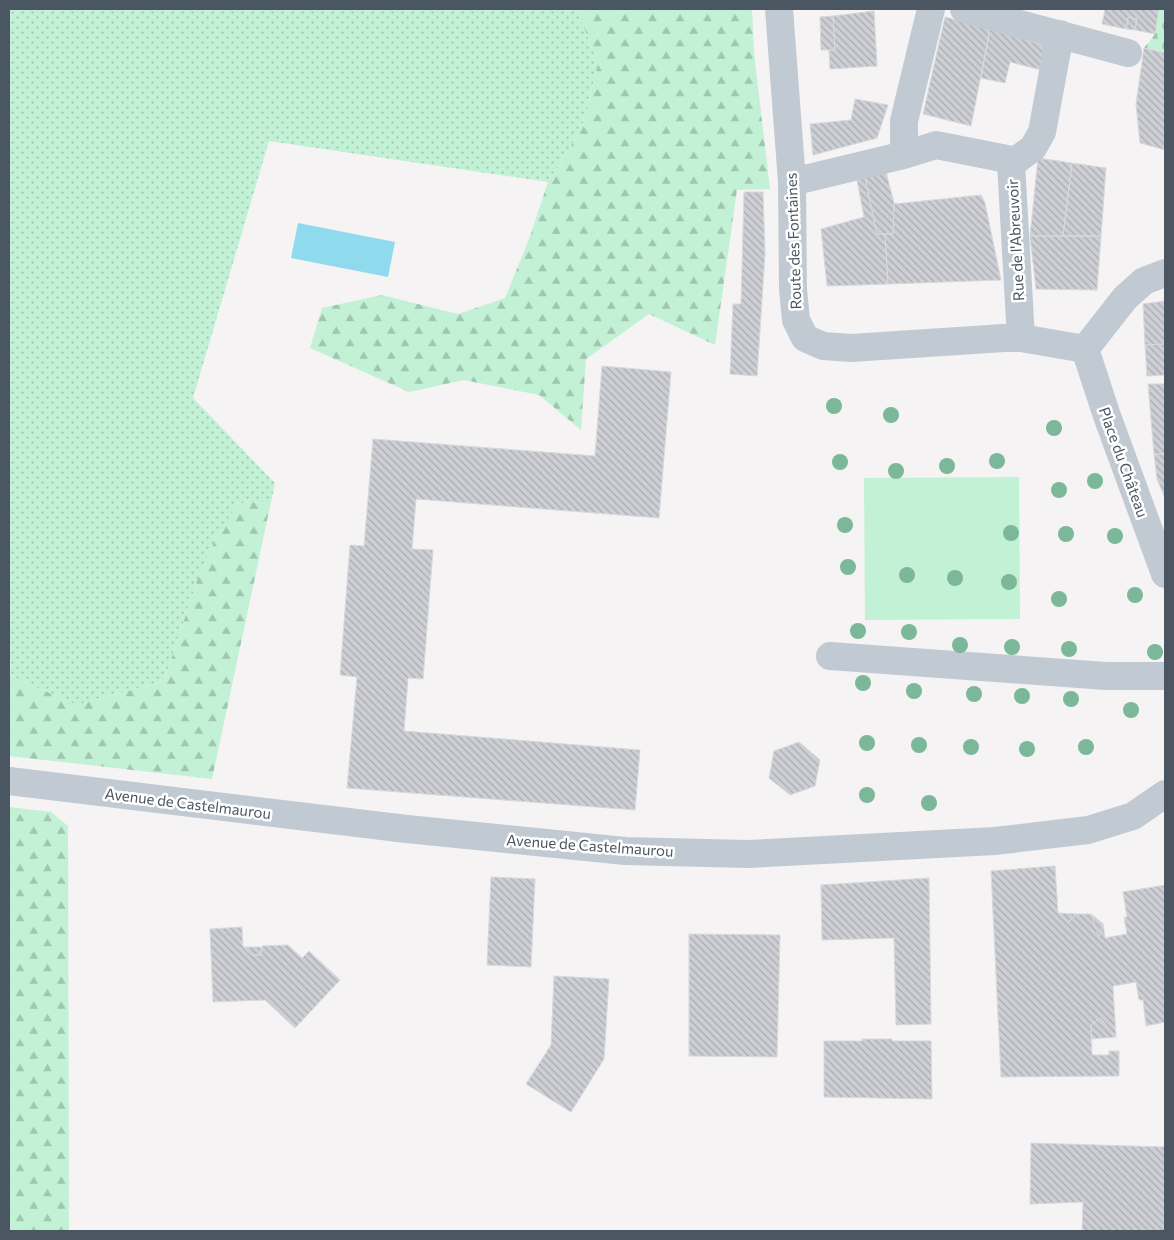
<svg xmlns="http://www.w3.org/2000/svg" width="1174" height="1240" font-family="Commissioner,sans-serif">
<style>
.grass{fill:url(#grass-dots)}
.forest{fill:url(#forest-firs)}
.cemetery{fill:url(#cemetery-stones)}
.garden{fill:#c3f1d5}
.water{fill:#90daee}
.building{fill:url(#building-back-hatch);stroke:#d7d9de}
.lines{fill:none;stroke-linecap:round;stroke-linejoin:round}
.minor{stroke:#c1cad2;stroke-width:28}
.tree{fill:#7bb799}
.labels{text-anchor:middle;dominant-baseline:central;stroke-width:5;stroke-linejoin:round;paint-order:stroke}
.street-label{font-size:15px;fill:#4a5661;stroke:#fff}
</style>
<defs>
<pattern id="grass-dots" width="8" height="8" patternUnits="userSpaceOnUse" patternTransform="scale(1.25)"><rect width="8" height="8" fill="#c3f1d5"/><path d="M2 2h.1M6 6h.1" fill="none" stroke="#a0c6b0" stroke-width="1.8" stroke-linecap="round"/></pattern>
<pattern id="forest-firs" width="22" height="20" patternUnits="userSpaceOnUse" patternTransform="scale(1.25)"><rect width="22" height="20" fill="#c3f1d5"/><path d="M5 1l3.5 6h-7zM16 11l3.5 6h-7z" fill="#a0c6b0"/></pattern>
<pattern id="cemetery-stones" width="16" height="16" patternUnits="userSpaceOnUse" patternTransform="scale(1.25)"><rect width="16" height="16" fill="#c3f1d5"/><path d="M2 7V4a2 2 0 0 1 4 0v3zM10 15v-3a2 2 0 0 1 4 0v3z" fill="#a0c6b0"/></pattern>
<pattern id="building-back-hatch" width="6" height="6" patternUnits="userSpaceOnUse" patternTransform="scale(1.25)"><rect width="6" height="6" fill="#cdcfd5"/><path d="M-1 5l2 2M0 0l6 6M5-1l2 2" fill="none" stroke="#a8abb0"/></pattern>
</defs>
<rect width="100%" height="100%" fill="#f5f3f3"/>
<path class="grass" d="M9,9H577L598,64L581,130L548,182L269,141L193,398L275,483L271,502L239,503L200,572L164,681L77,705L11,676L9,638Z"/>
<path class="forest" d="M577,9H752L754,53L770,189L737,190L715,345L649,314L586,359L581,430L539,395L464,380L409,392L310,348L322,308L382,295L458,314L505,298L529,239L548,182L581,130L598,64Z
M271,502L212,779L9,756V638L11,676L77,705L164,681L200,572L221,528L239,503Z
M9,807L51,812L68,826L69,1231H9Z"/>
<path class="cemetery" d="M1159,9H1165V53L1144,48L1155,34Z"/>
<path class="garden" d="M1019,477L1020,619L865,620L864,478Z"/>
<path class="water" d="M298,223L395,242L388,277L291,258Z"/>
<path class="building" d="M1105,9H1159L1155,34L1135,30L1137,19L1128,17L1126,29L1102,24Z
M874,11L877,66L830,69L829,50H835L833,16Z
M833,16L835,50H821L820,17Z
M945,17L990,29L971,126L923,114Z
M1128,17L1137,19L1135,30L1126,29Z
M990,29L1046,46L1041,70L1010,62L1005,83L981,78Z
M1144,48L1165,53V150L1140,143L1136,104Z
M855,99L888,105L877,138L813,155L810,124L851,120Z
M1038,158L1072,163L1063,236H1030Z
M1072,163L1106,168L1101,236H1063Z
M885,168L894,203L893,234H877L864,173Z
M864,173L877,234H885L888,284L827,286L821,229L864,217L856,175Z
M744,192H763L765,254L757,376L730,374L733,304H741Z
M981,195L985,203L1001,280L888,284L885,234H893L894,204Z
M1030,236H1101L1097,290L1036,289Z
M1165,301V344L1145,345L1143,304Z
M1165,344V375L1147,376L1145,345Z
M602,366L671,372L659,518L416,499L412,549L433,550L423,679L408,678L404,731L640,750L635,810L347,788L357,677L340,675L350,545L364,546L373,439L595,456Z
M1148,384H1165V454H1154Z
M1154,454H1165V498L1157,479Z
M799,742L820,760L815,786L790,795L769,778L774,751Z
M1055,866L1058,913L1068,923L1076,914H1091L1103,924L1105,938L1127,934L1124,917H1127L1123,892L1165,885V1022L1146,1026L1143,1000H1139L1136,982L1113,986L1116,1037L1100,1018L1091,1025L1092,1055H1109V1051H1119V1076L1001,1077L991,871Z
M491,877L535,879L531,967L487,965Z
M929,878L931,1024L896,1025L894,938L822,940L821,885Z
M1058,913L1076,914L1068,923Z
M1091,914L1103,924L1099,937Z
M242,927L243,947L252,955H261L262,946L288,945L302,958L309,951L340,980L295,1028L265,1000L213,1002L210,929Z
M689,934L780,935L777,1057L689,1056Z
M243,947H261V955H252Z
M554,976L609,979L604,1059L571,1112L526,1084L551,1045Z
M1100,1018L1116,1037L1091,1039V1025Z
M862,1039H892V1041H931L932,1099L824,1097V1041H862Z
M1031,1143L1165,1147V1231H1082L1083,1202L1030,1204Z"/>
<g class="lines">
<path class="minor" d="M779,9L792,182L793,289L796,320L805,338L823,346L851,348L1004,338H1021L1085,349
M931,9L904,121V155L936,145L1007,159L1011,164L1021,338
M964,9L1128,53
M1011,164L1033,148L1042,132L1060,34
M792,182L904,155
M1085,349L1107,416L1165,574
M1085,349L1125,298L1144,281L1165,273
M830,656L1106,676H1165
M9,781L407,829L625,851L748,854L995,841L1088,830L1133,816L1165,794"/>
</g>
<g class="tree">
<circle cx="834" cy="406" r="8"/>
<circle cx="891" cy="415" r="8"/>
<circle cx="1054" cy="428" r="8"/>
<circle cx="997" cy="461" r="8"/>
<circle cx="840" cy="462" r="8"/>
<circle cx="947" cy="466" r="8"/>
<circle cx="896" cy="471" r="8"/>
<circle cx="1095" cy="481" r="8"/>
<circle cx="1059" cy="490" r="8"/>
<circle cx="845" cy="525" r="8"/>
<circle cx="1011" cy="533" r="8"/>
<circle cx="1066" cy="534" r="8"/>
<circle cx="1115" cy="536" r="8"/>
<circle cx="848" cy="567" r="8"/>
<circle cx="907" cy="575" r="8"/>
<circle cx="955" cy="578" r="8"/>
<circle cx="1009" cy="582" r="8"/>
<circle cx="1135" cy="595" r="8"/>
<circle cx="1059" cy="599" r="8"/>
<circle cx="858" cy="631" r="8"/>
<circle cx="909" cy="632" r="8"/>
<circle cx="960" cy="645" r="8"/>
<circle cx="1012" cy="647" r="8"/>
<circle cx="1069" cy="649" r="8"/>
<circle cx="1155" cy="652" r="8"/>
<circle cx="863" cy="683" r="8"/>
<circle cx="914" cy="691" r="8"/>
<circle cx="974" cy="694" r="8"/>
<circle cx="1022" cy="696" r="8"/>
<circle cx="1071" cy="699" r="8"/>
<circle cx="1131" cy="710" r="8"/>
<circle cx="867" cy="743" r="8"/>
<circle cx="919" cy="745" r="8"/>
<circle cx="971" cy="747" r="8"/>
<circle cx="1086" cy="747" r="8"/>
<circle cx="1027" cy="749" r="8"/>
<circle cx="867" cy="795" r="8"/>
<circle cx="929" cy="803" r="8"/>
</g>
<g class="labels">
<g class="street-label">
<text transform="translate(1015 240) rotate(-93)">Rue de l'Abreuvoir</text>
<text transform="translate(793 241) rotate(-92)">Route des Fontaines</text>
<text transform="translate(1124 462) rotate(70)">Place du Château</text>
<text transform="translate(188 803) rotate(7)">Avenue de Castelmaurou</text>
<text transform="translate(590 845) rotate(4)">Avenue de Castelmaurou</text>
</g>
</g>
<rect width="1174" height="1240" fill="none" stroke="#4a5661" stroke-width="20"/>
</svg>
